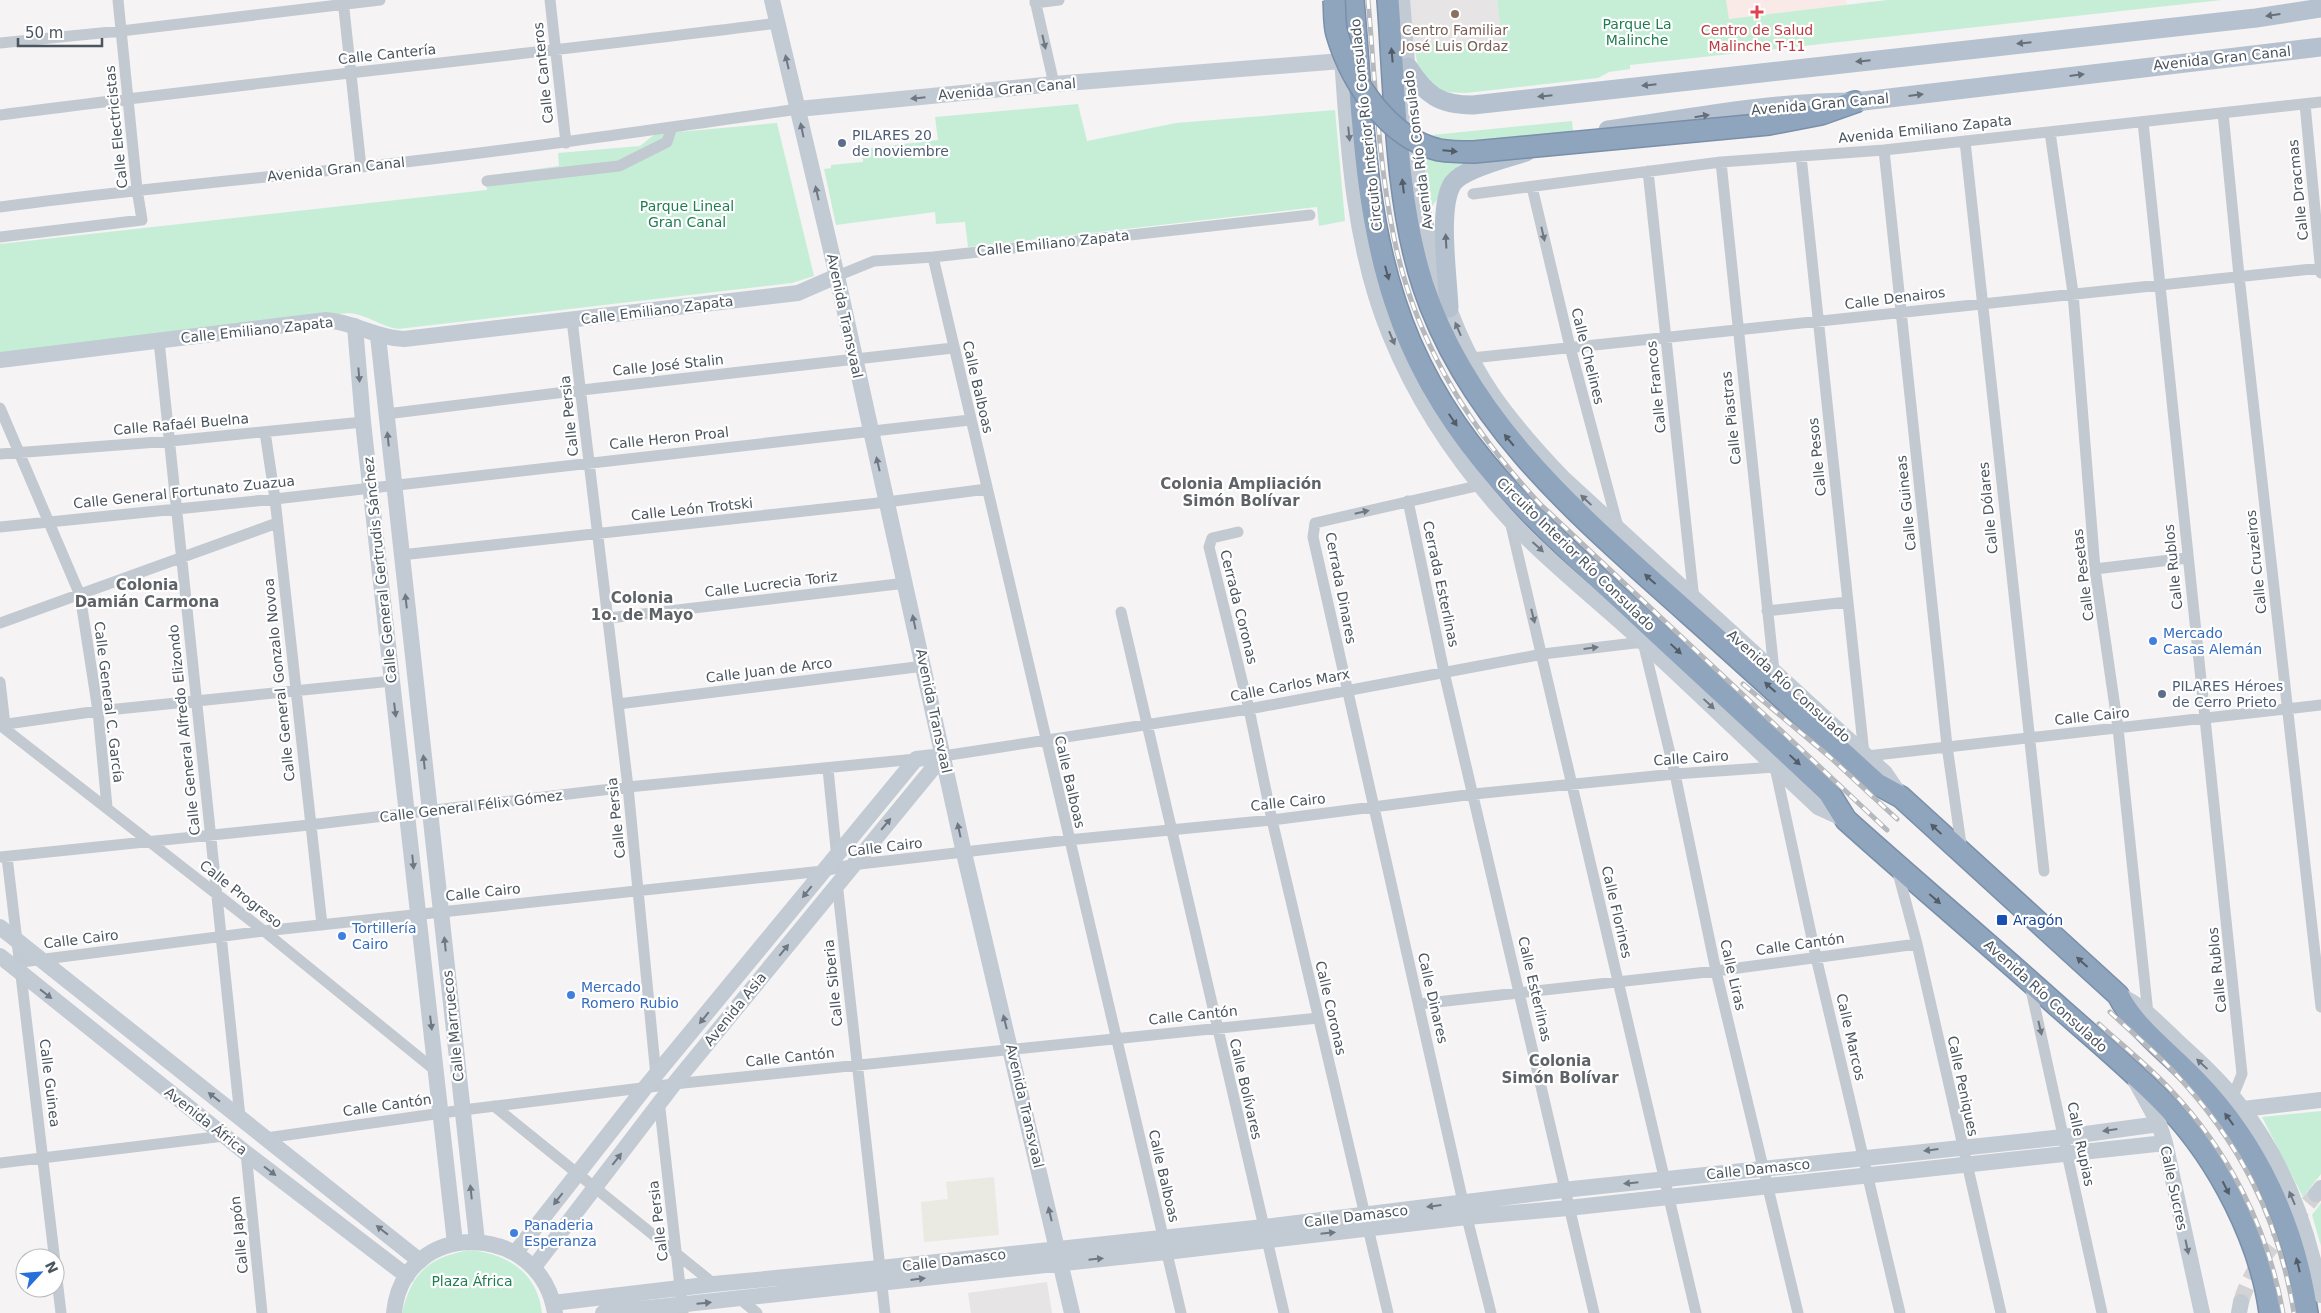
<svg xmlns="http://www.w3.org/2000/svg" width="2321" height="1313" font-family="'DejaVu Sans',sans-serif">
<style>
.commercial{fill:#eae9e2}
.education{fill:#e6e4e4}
.medical{fill:#faeae7}
.green{fill:#c6eed7}
.lines{fill:none;stroke-linecap:round;stroke-linejoin:round}
.secondary-tunnel{stroke:#d3d3d5;stroke-width:16;stroke-dasharray:16 8;stroke-linecap:butt}
.highway-casing{stroke:#7a8fa9;stroke-width:24}
.street{stroke:#c2c9d0;stroke-width:11}
.secondary{stroke:#c2cad4;stroke-width:16}
.primary{stroke:#b5c1cf;stroke-width:19}
.highway{stroke:#8fa4bd;stroke-width:21}
.rail-casing{stroke:#b5b8bc;stroke-width:5}
.rail{stroke:#fff;stroke-width:3;stroke-dasharray:9;stroke-linecap:butt}
.highway-bridge-casing{stroke:#7a8fa9;stroke-width:24;stroke-linecap:butt}
.highway-bridge{stroke:#8fa4bd;stroke-width:21}
.oneway{fill:#66707b}
.oneway2{fill:#6f7881}
.oneway3{fill:#525d68}
.oneway4{fill:#6f7882}
.health-dot{fill:#e0444e;stroke:#fff;stroke-width:2}
.education-dot{fill:#8d6e63;stroke:#fff;stroke-width:2}
.service-dot{fill:#5c6f8a;stroke:#fff;stroke-width:2}
.shop-dot{fill:#3f7fe0;stroke:#fff;stroke-width:2}
.transit-dot{fill:#1a4fb4;stroke:#fff;stroke-width:2}
.labels{text-anchor:middle;dominant-baseline:central;stroke-width:4.5;stroke-linejoin:round;paint-order:stroke}
.park-label{font-size:14px;fill:#1f7e51;stroke:#fff}
.education-label{font-size:14px;fill:#785e54;stroke:#fff}
.health-label{font-size:14px;fill:#be3a42;stroke:#fff}
.street-label{font-size:14px;fill:#4b555f;stroke:#fff}
.service-label{font-size:14px;fill:#4e5e75;stroke:#fff;text-anchor:start}
.shop-label{font-size:14px;fill:#366cbe;stroke:#fff;text-anchor:start}
.transit-label{font-size:14px;fill:#164399;stroke:#fff;text-anchor:start}
.neighbourhood-label{font-size:15px;font-weight:bold;fill:#5f6367;stroke:#fff}
</style>
<rect width="100%" height="100%" fill="#f5f3f3"/>
<path class="commercial" d="M994,1177L999,1235L924,1242L921,1202L948,1199L946,1182Z"/>
<path class="education" d="M1409,0H1497L1502,42L1423,49L1414,44Z
M1047,1282L1052,1313H971L968,1293Z"/>
<path class="medical" d="M1726,0H1846L1847,5L1728,19Z"/>
<path class="green" d="M1497,0H1726L1729,19L1887,0H2222L1630,65V69L1609,72L1598,78L1466,93L1422,91L1414,44L1502,42Z
M1078,104L1087,141L1176,123L1335,110L1345,221L1319,226L1317,207L968,247L965,222L936,224L935,212L836,225L824,169L831,168V165L863,162L862,149L938,140L935,117Z
M1572,121L1573,131L1462,168L1430,209L1422,136Z
M777,123L814,276L792,283L398,329C380,326 366,314 348,313L0,355V244L487,190L486,176L559,166L558,153L640,146L655,134Z
M2321,1111V1174L2303,1197L2262,1117Z
M2321,1203V1246L2312,1215Z
M469,1250C507,1254 537,1271 542,1313H402C412,1272 428,1258 469,1250Z"/>
<g class="lines">
<path class="secondary-tunnel" d="M2241,1302C2253,1260 2289,1227 2316,1194"/>
<defs>
<path id="highway" d="M1353,0C1362,100 1363,206 1395,302C1439,439 1535,519 1636,613C1700,672 1764,732 1828,791L1846,820C1915,882 1985,941 2053,1002C2092,1037 2134,1071 2170,1109C2219,1161 2261,1242 2270,1313
M1388,0C1395,91 1395,199 1423,285C1469,425 1583,519 1689,614C1752,670 1814,727 1877,784L1901,797L2118,995C2135,1029 2170,1053 2196,1081C2257,1144 2295,1226 2307,1313
M1769,124L1821,114L1855,102"/>
</defs>
<use href="#highway" class="highway-casing"/>
<path class="street" d="M343,0L361,167
M550,0L566,143
M1035,0L1054,84
M1035,3L1059,0
M0,43L121,31L380,0
M2305,104L2321,273
M2223,113L2239,276L2321,1007
M0,115C259,81 519,56 778,23
M2143,122L2242,1074L2233,1096
M2050,132L2073,293L2095,569L2118,728L2148,1014
M1965,141L2044,871
M1884,150L1947,746L1962,851
M1801,156L1864,754
M1721,162L1774,671
M1648,171L1694,600
M487,181L619,166L667,142L672,127
M1532,187L1570,347L1618,527
M1473,194L1721,162L1884,150L2321,102
M0,207C120,191 241,180 361,167C507,151 652,130 798,109
M0,237L142,220L137,189L118,0
M933,257L1181,1313
M837,276L874,261L933,257L1310,215
M572,320L628,787L656,1076
M159,341L240,1117
M1472,358L2321,268
M0,408L80,595L98,711L107,807
M386,414L582,390L953,348
M265,432L275,499L322,925
M0,454L171,441L363,422
M1481,485L1315,523L1313,537L1463,1202L1491,1313
M1408,501L1444,672L1594,1313
M1510,521L1696,1313
M0,527L275,499L970,420
M1238,532L1212,538L1209,547L1249,709L1272,820L1388,1313
M401,555L887,502L987,489
M2095,569L2187,558
M1767,611L1847,602
M1121,612L1284,1313
M609,618L906,583
M0,623L277,523
M0,682L5,725
M618,704L924,666
M0,725L264,931L436,1071
M0,725L98,711L392,681
M943,756L1249,709L1543,654L1643,642L1675,774L1716,971L1798,1313
M1867,756L2321,705
M828,769L837,859
M0,857L309,825L628,787L916,759
M7,857L61,1313
M1897,869L1917,944L2001,1313
M837,882L885,1313
M6,964L264,931L823,871L851,865L1068,840L1272,820L1474,794L1675,774L1775,767L1816,957L1900,1313
M2030,985L2102,1313
M1419,1004L1716,971L1917,944
M659,1100L683,1313
M494,1106L714,1284
M266,1138L463,1110L674,1084L1318,1018
M246,1153L262,1313
M0,1163L224,1136
M740,1299L757,1313"/>
<path class="secondary" d="M772,0L837,276L964,853L1072,1313
M1402,0C1414,134 1414,280 1493,395C1514,425 1539,453 1564,479L1885,773L1900,795
M1342,57C1348,149 1354,248 1390,335C1420,409 1468,477 1524,535C1561,572 1603,605 1642,641C1701,695 1759,752 1818,807L1846,820
M798,109L1054,84L1342,61
M355,326L363,422L455,1243
M378,336L477,1241
M0,360L326,320C354,322 376,338 404,339L798,293L837,276
M0,927L420,1261
M0,956L246,1153L407,1276
M2118,995C2142,1005 2158,1023 2177,1041C2200,1062 2222,1082 2241,1107C2283,1160 2308,1229 2321,1295
M2136,1082L2159,1124L2165,1143L2202,1313
M2243,1109L2321,1100
M2316,1194L2321,1188
M516,1252L644,1089L916,759L943,756
M534,1267L674,1084L943,756
M553,1303L714,1284L880,1268L1264,1227L1563,1190L2064,1137L2159,1124
M394,1313C403,1218 540,1219 555,1313
M603,1313L1166,1252L1467,1217L1568,1208L2165,1143
M2239,1313L2241,1302"/>
<path class="primary" d="M1408,67C1426,95 1439,105 1473,105L2256,18L2321,8
M1608,130C1690,118 1773,102 1855,102L2321,47
M1449,308C1448,278 1437,206 1453,183C1464,168 1508,158 1526,152"/>
<use href="#highway" class="highway"/>
<defs>
<path id="rail" d="M1368,0C1375,79 1378,160 1394,238C1415,341 1469,428 1540,504L1887,830
M1743,684L1831,758L1897,819
M2110,1012C2130,1031 2152,1049 2171,1069C2239,1140 2278,1216 2294,1313
M2099,1024C2122,1045 2147,1065 2169,1088C2229,1151 2268,1228 2283,1313"/>
</defs>
<use href="#rail" class="rail-casing"/>
<use href="#rail" class="rail"/>
<defs>
<path id="highway-bridge" d="M1334,0C1335,11 1334,24 1337,34C1351,82 1388,138 1439,150C1451,152 1462,152 1474,152L1769,124"/>
</defs>
<use href="#highway-bridge" class="highway-bridge-casing"/>
<use href="#highway-bridge" class="highway-bridge"/>
</g>
<defs><path id="oneway-solid" d="M-6-.8H1V-3.2L6.5 0L1 3.2V.8H-6Z" transform="scale(1.25)"/></defs>
<g class="oneway">
<use href="#oneway-solid" transform="translate(2273 15) rotate(172)"/>
<use href="#oneway-solid" transform="translate(2024 43) rotate(174)"/>
<use href="#oneway-solid" transform="translate(1863 61) rotate(174)"/>
<use href="#oneway-solid" transform="translate(2077 75) rotate(-7)"/>
<use href="#oneway-solid" transform="translate(1649 85) rotate(174)"/>
<use href="#oneway-solid" transform="translate(1916 95) rotate(-7)"/>
<use href="#oneway-solid" transform="translate(1545 96) rotate(174)"/>
<use href="#oneway-solid" transform="translate(1702 116) rotate(-9)"/>
<use href="#oneway-solid" transform="translate(1446 241) rotate(-93)"/>
</g>
<g class="oneway2">
<use href="#oneway-solid" transform="translate(1044 42) rotate(77)"/>
<use href="#oneway-solid" transform="translate(1543 234) rotate(77)"/>
<use href="#oneway-solid" transform="translate(1362 512) rotate(-13)"/>
<use href="#oneway-solid" transform="translate(1533 616) rotate(76)"/>
<use href="#oneway-solid" transform="translate(1591 648) rotate(-7)"/>
<use href="#oneway-solid" transform="translate(2040 1028) rotate(77)"/>
</g>
<g class="oneway3">
<use href="#oneway-solid" transform="translate(1392 55) rotate(-95)"/>
<use href="#oneway-solid" transform="translate(1450 151) rotate(5)"/>
<use href="#oneway-solid" transform="translate(1403 186) rotate(-97)"/>
<use href="#oneway-solid" transform="translate(1387 273) rotate(75)"/>
<use href="#oneway-solid" transform="translate(1453 420) rotate(56)"/>
<use href="#oneway-solid" transform="translate(1509 440) rotate(-130)"/>
<use href="#oneway-solid" transform="translate(1650 579) rotate(-138)"/>
<use href="#oneway-solid" transform="translate(1676 649) rotate(43)"/>
<use href="#oneway-solid" transform="translate(1770 687) rotate(-138)"/>
<use href="#oneway-solid" transform="translate(1795 760) rotate(43)"/>
<use href="#oneway-solid" transform="translate(1936 829) rotate(-137)"/>
<use href="#oneway-solid" transform="translate(1935 899) rotate(41)"/>
<use href="#oneway-solid" transform="translate(2082 962) rotate(-138)"/>
<use href="#oneway-solid" transform="translate(2229 1119) rotate(-126)"/>
<use href="#oneway-solid" transform="translate(2226 1188) rotate(63)"/>
<use href="#oneway-solid" transform="translate(2298 1265) rotate(-104)"/>
</g>
<g class="oneway4">
<use href="#oneway-solid" transform="translate(787 62) rotate(-103)"/>
<use href="#oneway-solid" transform="translate(918 98) rotate(174)"/>
<use href="#oneway-solid" transform="translate(802 130) rotate(-102)"/>
<use href="#oneway-solid" transform="translate(1349 134) rotate(84)"/>
<use href="#oneway-solid" transform="translate(817 193) rotate(-103)"/>
<use href="#oneway-solid" transform="translate(1458 329) rotate(-113)"/>
<use href="#oneway-solid" transform="translate(1392 338) rotate(67)"/>
<use href="#oneway-solid" transform="translate(359 375) rotate(85)"/>
<use href="#oneway-solid" transform="translate(388 439) rotate(-96)"/>
<use href="#oneway-solid" transform="translate(878 464) rotate(-103)"/>
<use href="#oneway-solid" transform="translate(1586 500) rotate(-137)"/>
<use href="#oneway-solid" transform="translate(1538 547) rotate(42)"/>
<use href="#oneway-solid" transform="translate(406 601) rotate(-96)"/>
<use href="#oneway-solid" transform="translate(914 622) rotate(-102)"/>
<use href="#oneway-solid" transform="translate(1709 704) rotate(43)"/>
<use href="#oneway-solid" transform="translate(395 710) rotate(83)"/>
<use href="#oneway-solid" transform="translate(424 762) rotate(-96)"/>
<use href="#oneway-solid" transform="translate(886 824) rotate(-50)"/>
<use href="#oneway-solid" transform="translate(959 830) rotate(-102)"/>
<use href="#oneway-solid" transform="translate(413 862) rotate(84)"/>
<use href="#oneway-solid" transform="translate(807 892) rotate(129)"/>
<use href="#oneway-solid" transform="translate(445 944) rotate(-96)"/>
<use href="#oneway-solid" transform="translate(784 950) rotate(-51)"/>
<use href="#oneway-solid" transform="translate(46 994) rotate(38)"/>
<use href="#oneway-solid" transform="translate(704 1018) rotate(129)"/>
<use href="#oneway-solid" transform="translate(1005 1022) rotate(-104)"/>
<use href="#oneway-solid" transform="translate(431 1023) rotate(83)"/>
<use href="#oneway-solid" transform="translate(2202 1064) rotate(-137)"/>
<use href="#oneway-solid" transform="translate(214 1097) rotate(-142)"/>
<use href="#oneway-solid" transform="translate(2110 1130) rotate(172)"/>
<use href="#oneway-solid" transform="translate(1931 1150) rotate(173)"/>
<use href="#oneway-solid" transform="translate(617 1159) rotate(-52)"/>
<use href="#oneway-solid" transform="translate(270 1171) rotate(37)"/>
<use href="#oneway-solid" transform="translate(1631 1183) rotate(174)"/>
<use href="#oneway-solid" transform="translate(471 1192) rotate(-96)"/>
<use href="#oneway-solid" transform="translate(2292 1198) rotate(-113)"/>
<use href="#oneway-solid" transform="translate(558 1199) rotate(128)"/>
<use href="#oneway-solid" transform="translate(1434 1206) rotate(173)"/>
<use href="#oneway-solid" transform="translate(1050 1214) rotate(-103)"/>
<use href="#oneway-solid" transform="translate(382 1230) rotate(-142)"/>
<use href="#oneway-solid" transform="translate(1328 1233) rotate(-6)"/>
<use href="#oneway-solid" transform="translate(2187 1247) rotate(78)"/>
<use href="#oneway-solid" transform="translate(1096 1259) rotate(-6)"/>
<use href="#oneway-solid" transform="translate(918 1279) rotate(-7)"/>
<use href="#oneway-solid" transform="translate(704 1303) rotate(-5)"/>
</g>
<path class="health-dot" d="M1754.5 4.5h5v5h5v5h-5v5h-5v-5h-5v-5h5z"/>
<circle class="education-dot" cx="1455" cy="14" r="5"/>
<g class="service-dot">
<circle cx="842" cy="143" r="5"/>
<circle cx="2162" cy="694" r="5"/>
</g>
<g class="shop-dot">
<circle cx="2153" cy="641" r="5"/>
<circle cx="342" cy="936" r="5"/>
<circle cx="571" cy="995" r="5"/>
<circle cx="514" cy="1233" r="5"/>
</g>
<rect class="transit-dot" x="1996" y="914" width="12" height="12" rx="2.5"/>
<g class="labels">
<g class="park-label">
<text x="1637" y="24">Parque La<tspan x="1637" dy="16">Malinche</tspan></text>
<text x="687" y="206">Parque Lineal<tspan x="687" dy="16">Gran Canal</tspan></text>
<text x="472" y="1281">Plaza África</text>
</g>
<g class="education-label">
<text x="1455" y="30">Centro Familiar<tspan x="1455" dy="16">José Luis Ordaz</tspan></text>
</g>
<g class="health-label">
<text x="1757" y="30">Centro de Salud<tspan x="1757" dy="16">Malinche T-11</tspan></text>
</g>
<g class="street-label">
<text transform="translate(387 54) rotate(-6)">Calle Cantería</text>
<text transform="translate(2222 58) rotate(-6)">Avenida Gran Canal</text>
<text transform="translate(543 73) rotate(-96)">Calle Canteros</text>
<text transform="translate(1007 89) rotate(-5)">Avenida Gran Canal</text>
<text transform="translate(1820 104) rotate(-5)">Avenida Gran Canal</text>
<text transform="translate(1366 125) rotate(-96)">Circuito Interior Río Consulado</text>
<text transform="translate(116 127) rotate(-96)">Calle Electricistas</text>
<text transform="translate(1925 129) rotate(-6)">Avenida Emiliano Zapata</text>
<text transform="translate(1418 150) rotate(-97)">Avenida Río Consulado</text>
<text transform="translate(336 169) rotate(-6)">Avenida Gran Canal</text>
<text transform="translate(2298 190) rotate(-96)">Calle Dracmas</text>
<text transform="translate(1053 243) rotate(-6)">Calle Emiliano Zapata</text>
<text transform="translate(1895 298) rotate(-7)">Calle Denairos</text>
<text transform="translate(657 310) rotate(-7)">Calle Emiliano Zapata</text>
<text transform="translate(845 316) rotate(78)">Avenida Transvaal</text>
<text transform="translate(257 330) rotate(-6)">Calle Emiliano Zapata</text>
<text transform="translate(1588 356) rotate(76)">Calle Chelines</text>
<text transform="translate(668 365) rotate(-6)">Calle José Stalin</text>
<text transform="translate(978 387) rotate(77)">Calle Balboas</text>
<text transform="translate(1656 387) rotate(-96)">Calle Francos</text>
<text transform="translate(569 416) rotate(-96)">Calle Persia</text>
<text transform="translate(1731 418) rotate(-96)">Calle Piastras</text>
<text transform="translate(181 424) rotate(-5)">Calle Rafaél Buelna</text>
<text transform="translate(669 438) rotate(-6)">Calle Heron Proal</text>
<text transform="translate(1817 457) rotate(-96)">Calle Pesos</text>
<text transform="translate(184 492) rotate(-6)">Calle General Fortunato Zuazua</text>
<text transform="translate(1906 503) rotate(-96)">Calle Guineas</text>
<text transform="translate(1988 508) rotate(-96)">Calle Dólares</text>
<text transform="translate(692 509) rotate(-6)">Calle León Trotski</text>
<text transform="translate(1576 554) rotate(44)">Circuito Interior Río Consulado</text>
<text transform="translate(2256 562) rotate(-96)">Calle Cruzeiros</text>
<text transform="translate(2173 567) rotate(-96)">Calle Rublos</text>
<text transform="translate(380 570) rotate(-96)">Calle General Gertrudis Sánchez</text>
<text transform="translate(2083 575) rotate(-97)">Calle Pesetas</text>
<text transform="translate(771 584) rotate(-7)">Calle Lucrecia Toriz</text>
<text transform="translate(1441 584) rotate(78)">Cerrada Esterlinas</text>
<text transform="translate(1341 588) rotate(79)">Cerrada Dinares</text>
<text transform="translate(1239 607) rotate(76)">Cerrada Coronas</text>
<text transform="translate(769 670) rotate(-7)">Calle Juan de Arco</text>
<text transform="translate(279 680) rotate(-96)">Calle General Gonzalo Novoa</text>
<text transform="translate(1290 685) rotate(-11)">Calle Carlos Marx</text>
<text transform="translate(1789 686) rotate(42)">Avenida Río Consulado</text>
<text transform="translate(109 702) rotate(83)">Calle General C. García</text>
<text transform="translate(934 711) rotate(78)">Avenida Transvaal</text>
<text transform="translate(2092 716) rotate(-6)">Calle Cairo</text>
<text transform="translate(184 730) rotate(-96)">Calle General Alfredo Elizondo</text>
<text transform="translate(1691 758) rotate(-4)">Calle Cairo</text>
<text transform="translate(1070 782) rotate(77)">Calle Balboas</text>
<text transform="translate(1288 802) rotate(-6)">Calle Cairo</text>
<text transform="translate(471 806) rotate(-7)">Calle General Félix Gómez</text>
<text transform="translate(616 818) rotate(-96)">Calle Persia</text>
<text transform="translate(885 847) rotate(-7)">Calle Cairo</text>
<text transform="translate(483 892) rotate(-6)">Calle Cairo</text>
<text transform="translate(241 894) rotate(38)">Calle Progreso</text>
<text transform="translate(1617 912) rotate(77)">Calle Florines</text>
<text transform="translate(81 939) rotate(-7)">Calle Cairo</text>
<text transform="translate(1800 944) rotate(-8)">Calle Cantón</text>
<text transform="translate(2217 970) rotate(-96)">Calle Rublos</text>
<text transform="translate(1733 975) rotate(77)">Calle Liras</text>
<text transform="translate(833 983) rotate(-96)">Calle Siberia</text>
<text transform="translate(1535 989) rotate(77)">Calle Esterlinas</text>
<text transform="translate(2046 996) rotate(42)">Avenida Río Consulado</text>
<text transform="translate(1433 998) rotate(77)">Calle Dinares</text>
<text transform="translate(1331 1008) rotate(77)">Calle Coronas</text>
<text transform="translate(735 1009) rotate(-51)">Avenida Asia</text>
<text transform="translate(1193 1015) rotate(-6)">Calle Cantón</text>
<text transform="translate(453 1026) rotate(-96)">Calle Marruecos</text>
<text transform="translate(1851 1037) rotate(77)">Calle Marcos</text>
<text transform="translate(790 1057) rotate(-6)">Calle Cantón</text>
<text transform="translate(50 1083) rotate(83)">Calle Guinea</text>
<text transform="translate(1963 1086) rotate(78)">Calle Peniques</text>
<text transform="translate(1246 1089) rotate(77)">Calle Bolívares</text>
<text transform="translate(387 1105) rotate(-8)">Calle Cantón</text>
<text transform="translate(1025 1106) rotate(77)">Avenida Transvaal</text>
<text transform="translate(206 1121) rotate(38)">Avenida África</text>
<text transform="translate(2081 1144) rotate(78)">Calle Rupias</text>
<text transform="translate(1758 1169) rotate(-6)">Calle Damasco</text>
<text transform="translate(1164 1176) rotate(77)">Calle Balboas</text>
<text transform="translate(2174 1188) rotate(78)">Calle Sucres</text>
<text transform="translate(1356 1216) rotate(-7)">Calle Damasco</text>
<text transform="translate(658 1221) rotate(-97)">Calle Persia</text>
<text transform="translate(239 1235) rotate(-96)">Calle Japón</text>
<text transform="translate(954 1260) rotate(-7)">Calle Damasco</text>
</g>
<g class="service-label">
<text x="852" y="135">PILARES 20<tspan x="852" dy="16">de noviembre</tspan></text>
<text x="2172" y="686">PILARES Héroes<tspan x="2172" dy="16">de Cerro Prieto</tspan></text>
</g>
<g class="shop-label">
<text x="2163" y="633">Mercado<tspan x="2163" dy="16">Casas Alemán</tspan></text>
<text x="352" y="928">Tortillería<tspan x="352" dy="16">Cairo</tspan></text>
<text x="581" y="987">Mercado<tspan x="581" dy="16">Romero Rubio</tspan></text>
<text x="524" y="1225">Panaderia<tspan x="524" dy="16">Esperanza</tspan></text>
</g>
<g class="transit-label">
<text x="2013" y="920">Aragón</text>
</g>
<g class="neighbourhood-label">
<text x="1241" y="484">Colonia Ampliación<tspan x="1241" dy="17">Simón Bolívar</tspan></text>
<text x="147" y="585">Colonia<tspan x="147" dy="17">Damián Carmona</tspan></text>
<text x="642" y="598">Colonia<tspan x="642" dy="17">1o. de Mayo</tspan></text>
<text x="1560" y="1061">Colonia<tspan x="1560" dy="17">Simón Bolívar</tspan></text>
</g>
</g>
<g transform="translate(40 1273) rotate(64)"><circle r="24" fill="#ffffff" stroke="#b7bbbf"/>
<path d="M0-4L9 19L0 12L-9 19Z" fill="#2870d9"/>
<text y="-8" font-size="14" font-weight="bold" text-anchor="middle" fill="#4b555f">N</text>
</g>
<path d="M18 38v8h84v-8" fill="none" stroke="#4b555f" stroke-width="2.5"/>
<text x="25" y="38" font-size="15" fill="#4b555f" stroke="#ffffff" stroke-width="4" paint-order="stroke">50 m</text>
</svg>
